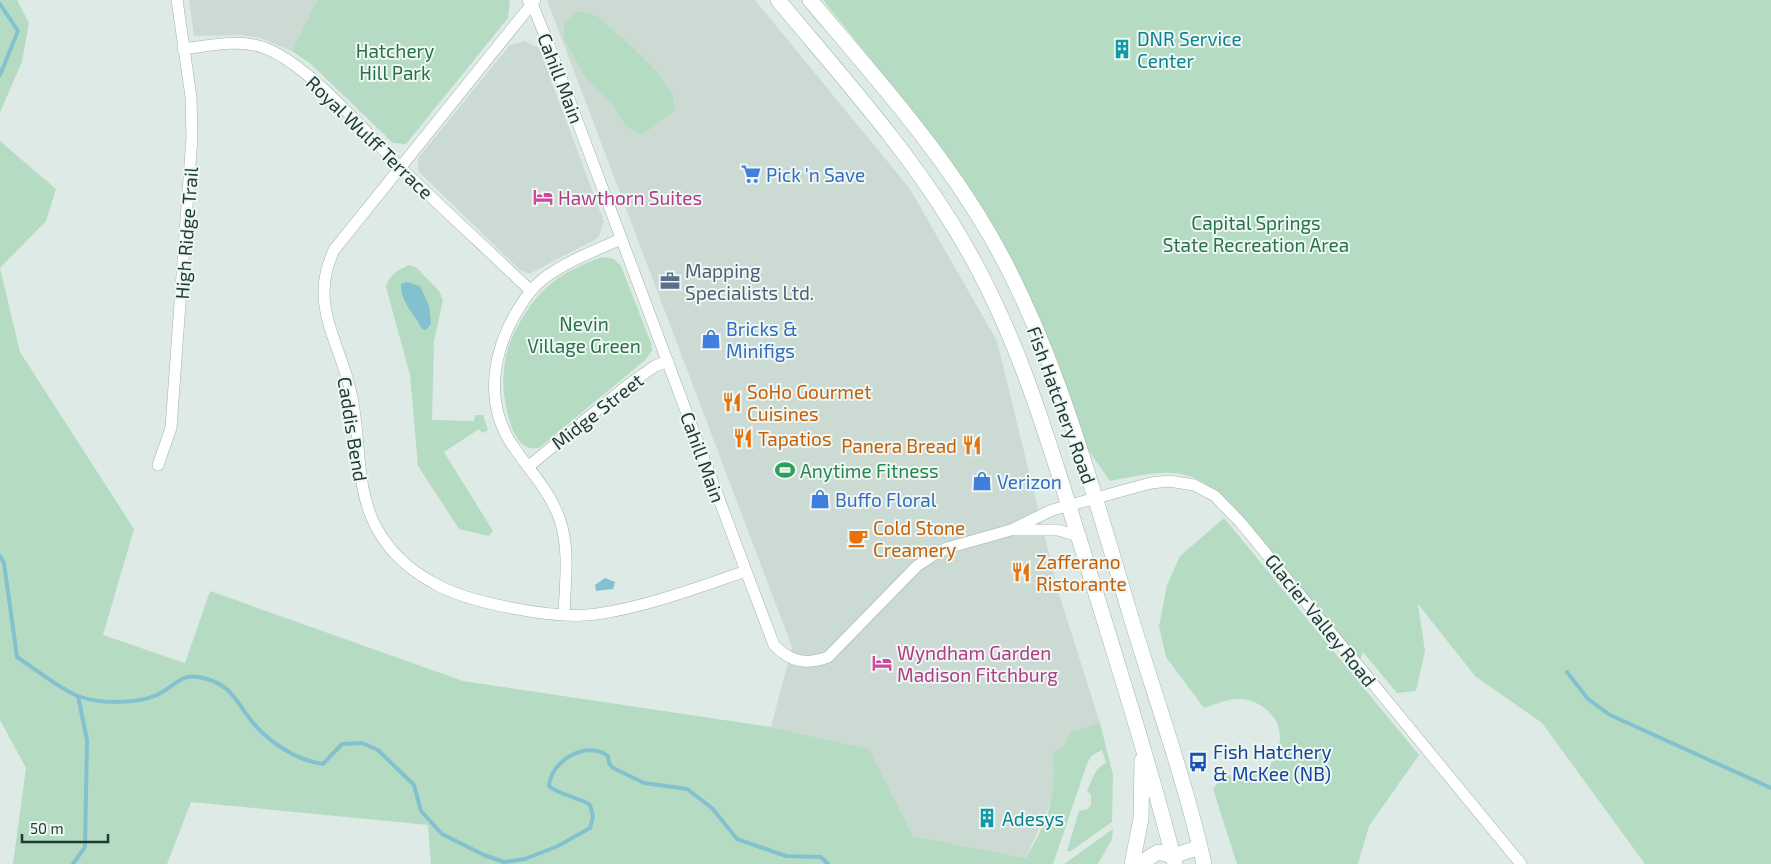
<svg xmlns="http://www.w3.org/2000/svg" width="1771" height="864" font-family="'Exo 2',sans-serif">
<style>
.built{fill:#ccdad4}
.green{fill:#b5dcc2}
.water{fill:#83c1d1}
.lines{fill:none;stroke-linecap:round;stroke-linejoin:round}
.stream{stroke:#83c1d1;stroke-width:4}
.minor-casing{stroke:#a1b1ac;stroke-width:12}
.secondary-casing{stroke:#9db6ae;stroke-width:16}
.minor{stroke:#fff;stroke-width:11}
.secondary{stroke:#fff;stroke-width:15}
.labels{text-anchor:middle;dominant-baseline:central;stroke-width:4;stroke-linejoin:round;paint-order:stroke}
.culture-label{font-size:19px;fill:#0d838f;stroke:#eef7f3;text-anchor:start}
.park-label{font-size:19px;fill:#297149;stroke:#eef7f3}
.street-label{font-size:19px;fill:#1f3934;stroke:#eef7f3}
.shop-label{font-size:19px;fill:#366cbe;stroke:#eef7f3;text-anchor:start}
.hotel-label{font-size:19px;fill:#b23c85;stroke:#eef7f3;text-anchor:start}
.service-label{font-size:19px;fill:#4e5e75;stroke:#eef7f3;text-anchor:start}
.food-label{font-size:19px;fill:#c56008;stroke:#eef7f3;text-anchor:start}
.leisure-label{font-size:19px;fill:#27864d;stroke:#eef7f3;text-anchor:start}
.transit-label{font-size:19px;fill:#164399;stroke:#eef7f3;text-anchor:start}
</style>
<rect width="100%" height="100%" fill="#deeae5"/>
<path class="built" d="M189,0H317L292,51L260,38L241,35L194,36Z
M547,0H755L910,189L997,341L1058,591L1100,723L1053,753L1056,777L1053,797L1026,858L913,836L869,749L771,727L792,647Z
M525,41L539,48L604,222L598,238L529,274L519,269L418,171V158L510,45Z"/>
<path class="green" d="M0,0H17L29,23L22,62L0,112Z
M317,0H509L510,1L508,18L406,144L393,143L311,64L292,51Z
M823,0H1771V864H1645L1542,723L1475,676L1418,604L1425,651L1416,691L1397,693L1363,652L1360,660L1238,511C1191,464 1172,469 1110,481L1084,444L1047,337L1005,247L986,213L939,144Z
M577,11L597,16L629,44L657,72L672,93L675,110L642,135L626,126L611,102L586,78L564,39V25Z
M0,141L56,189L46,221L0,268L20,352L134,529L103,635L185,663L210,591L463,681L771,727L869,749L913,836L1026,858C1047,822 1058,795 1053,753L1065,745L1070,732L1100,723L1113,775L1112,822L1071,851H1067L1079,811L1087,809L1091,805V795L1087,791C1092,781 1095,767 1106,763L1102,750L1091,756L1087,764L1053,864H431L428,825L191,802L167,864H13L26,768L0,720Z
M602,257L614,259L621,266L651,343L652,351L644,361L539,448C534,448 530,449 525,446C508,436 501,389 504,371C505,356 509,341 517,328C538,287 561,272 602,257Z
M409,265L417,268L439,291L443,300L434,341L432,420L474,421L475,415H483L488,430L482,433L479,429L444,452L493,531L489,536L459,529L418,466L410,375L386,287C389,275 398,270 409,265Z
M1224,518L1419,755L1369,826L1358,864H1237L1213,789L1225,775L1243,777L1268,769C1274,759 1280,749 1280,737C1280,714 1256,697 1234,699C1225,700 1214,705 1204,708L1166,657L1159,626L1167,585L1180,556Z
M1113,829L1112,839L1098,864H1064Z"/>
<path class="water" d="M407,282L420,286L429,306L431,324L426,330L422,329C415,314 400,302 401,284Z
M605,578L615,582L613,589L596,591L595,585Z"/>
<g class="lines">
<path class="stream" d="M0,4L18,31L0,75
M0,556L4,563L17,657C34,668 60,689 78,696C98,704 137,704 157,695C176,686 182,670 207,679C231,686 236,701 250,719C267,741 295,760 323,764L342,744L362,743L378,750L414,785L421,811L442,834L484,855L504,862L525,859L558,846L590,828L593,817L590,805C577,796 561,796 549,786C551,760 587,740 608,756L609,763L613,768L644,783L687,789L712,808L737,839L786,856L821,857L828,864
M1567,672L1588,699L1610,715L1771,788
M73,864L85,847L87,740L78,696"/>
<defs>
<path id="minor" d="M528,0L533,6L548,43L746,571L774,645C790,662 806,665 828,657L917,566L935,554L947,548L1011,530L1052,510L1151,483L1169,481L1194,485L1215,496L1241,523L1521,864
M535,0L334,250C307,307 342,343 352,398C361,441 355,487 376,527C389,551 408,569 432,582C466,603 557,620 597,614C649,606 696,588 746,571
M183,49C209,46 236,39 262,47C307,62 366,133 401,168C443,209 487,249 530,290
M158,465L171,428L192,137L191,97L177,0
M529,466L628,385L655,366L668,361
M1015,530H1058L1078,536
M564,615C565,584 570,550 560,520C550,490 526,467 509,440C484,397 494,348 519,308C526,296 533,287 543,279C567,261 594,251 621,239"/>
<path id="secondary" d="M778,0C843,78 912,154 963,242C1019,337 1049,443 1082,548C1114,653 1148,758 1175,864
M810,0C869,70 931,139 979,217C1051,332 1091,484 1130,614C1155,697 1185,780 1204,864
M1132,864L1141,819L1142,761
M1139,864L1158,852L1173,856L1200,847"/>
</defs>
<use href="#minor" class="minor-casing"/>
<use href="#secondary" class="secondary-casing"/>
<use href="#minor" class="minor"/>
<use href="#secondary" class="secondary"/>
</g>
<defs>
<symbol id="building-bare" viewBox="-9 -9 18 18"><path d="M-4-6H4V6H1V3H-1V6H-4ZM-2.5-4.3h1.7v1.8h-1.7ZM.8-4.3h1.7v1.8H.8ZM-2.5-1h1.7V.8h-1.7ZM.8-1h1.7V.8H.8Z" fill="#0f9aa8" stroke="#eef7f3" stroke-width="2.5" paint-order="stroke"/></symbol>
<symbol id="supermarket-bare" viewBox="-9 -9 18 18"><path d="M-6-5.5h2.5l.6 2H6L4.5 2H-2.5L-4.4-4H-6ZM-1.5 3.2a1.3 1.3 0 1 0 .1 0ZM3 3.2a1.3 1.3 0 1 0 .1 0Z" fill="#3f7fe0" stroke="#eef7f3" stroke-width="2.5" paint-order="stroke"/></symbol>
<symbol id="hotel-bare" viewBox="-9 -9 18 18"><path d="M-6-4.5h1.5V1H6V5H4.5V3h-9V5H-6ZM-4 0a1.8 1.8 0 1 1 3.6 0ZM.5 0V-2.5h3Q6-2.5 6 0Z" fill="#d1479c" stroke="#eef7f3" stroke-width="2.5" paint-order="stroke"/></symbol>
<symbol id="office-bare" viewBox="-9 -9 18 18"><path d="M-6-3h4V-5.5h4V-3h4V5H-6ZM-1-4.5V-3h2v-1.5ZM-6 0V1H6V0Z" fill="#5c6f8a" stroke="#eef7f3" stroke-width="2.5" paint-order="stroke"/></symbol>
<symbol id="shop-bare" viewBox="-9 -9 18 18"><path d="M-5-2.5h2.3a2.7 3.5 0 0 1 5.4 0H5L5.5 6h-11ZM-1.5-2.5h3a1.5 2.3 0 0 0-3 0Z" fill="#3f7fe0" stroke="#eef7f3" stroke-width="2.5" paint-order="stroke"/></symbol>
<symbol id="restaurant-bare" viewBox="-9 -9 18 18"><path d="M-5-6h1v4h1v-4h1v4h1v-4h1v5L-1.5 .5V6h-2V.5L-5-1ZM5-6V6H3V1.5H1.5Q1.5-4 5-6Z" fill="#e8710a" stroke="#eef7f3" stroke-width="2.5" paint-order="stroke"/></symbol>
<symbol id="stadium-bare" viewBox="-9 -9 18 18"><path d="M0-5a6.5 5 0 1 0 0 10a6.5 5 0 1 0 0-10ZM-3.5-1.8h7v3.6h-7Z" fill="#2e9e5b" stroke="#eef7f3" stroke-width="2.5" paint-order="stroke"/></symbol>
<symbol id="cafe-bare" viewBox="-9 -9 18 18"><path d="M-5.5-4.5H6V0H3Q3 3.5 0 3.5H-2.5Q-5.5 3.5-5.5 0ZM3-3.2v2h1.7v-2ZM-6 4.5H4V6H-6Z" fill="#e8710a" stroke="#eef7f3" stroke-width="2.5" paint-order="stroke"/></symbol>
<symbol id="bus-bare" viewBox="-9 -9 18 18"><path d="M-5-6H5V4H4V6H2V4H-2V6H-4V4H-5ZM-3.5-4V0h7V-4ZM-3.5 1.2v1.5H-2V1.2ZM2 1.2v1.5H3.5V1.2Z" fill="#1a4fb4" stroke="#eef7f3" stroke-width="2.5" paint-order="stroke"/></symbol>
</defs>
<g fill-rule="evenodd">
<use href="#building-bare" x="1108" y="35" width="28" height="28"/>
<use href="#supermarket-bare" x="737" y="160" width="28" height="28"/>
<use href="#hotel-bare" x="529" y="183" width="28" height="28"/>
<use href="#office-bare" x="656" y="267" width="28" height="28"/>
<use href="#shop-bare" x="697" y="325" width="28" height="28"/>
<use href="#restaurant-bare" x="718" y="388" width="28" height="28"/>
<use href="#restaurant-bare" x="729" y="424" width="28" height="28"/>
<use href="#restaurant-bare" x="958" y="431" width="28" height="28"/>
<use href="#stadium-bare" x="771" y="456" width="28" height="28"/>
<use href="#shop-bare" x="968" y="467" width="28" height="28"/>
<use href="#shop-bare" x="806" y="485" width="28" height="28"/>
<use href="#cafe-bare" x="844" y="524" width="28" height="28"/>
<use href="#restaurant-bare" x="1007" y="558" width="28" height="28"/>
<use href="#hotel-bare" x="868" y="649" width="28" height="28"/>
<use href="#bus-bare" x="1184" y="748" width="28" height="28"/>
<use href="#building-bare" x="973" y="804" width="28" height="28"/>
</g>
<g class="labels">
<g class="culture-label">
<text x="1137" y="38">DNR Service<tspan x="1137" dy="22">Center</tspan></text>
<text x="1002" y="818">Adesys</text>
</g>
<g class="park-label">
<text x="395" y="50">Hatchery<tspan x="395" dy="22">Hill Park</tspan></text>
<text x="1256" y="222">Capital Springs<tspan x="1256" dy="22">State Recreation Area</tspan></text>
<text x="584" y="323">Nevin<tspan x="584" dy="22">Village Green</tspan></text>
</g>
<g class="street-label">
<text transform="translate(561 78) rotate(69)">Cahill Main</text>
<text transform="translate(370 137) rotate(44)">Royal Wulff Terrace</text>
<text transform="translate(186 233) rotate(-86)">High Ridge Trail</text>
<text transform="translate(1062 405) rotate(70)">Fish Hatchery Road</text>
<text transform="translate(597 411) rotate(-38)">Midge Street</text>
<text transform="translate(353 429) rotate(81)">Caddis Bend</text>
<text transform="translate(703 457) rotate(70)">Cahill Main</text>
<text transform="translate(1321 620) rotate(51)">Glacier Valley Road</text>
</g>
<g class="shop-label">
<text x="766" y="174">Pick 'n Save</text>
<text x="726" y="328">Bricks &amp;<tspan x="726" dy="22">Minifigs</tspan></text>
<text x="997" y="481">Verizon</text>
<text x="835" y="499">Buffo Floral</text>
</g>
<g class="hotel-label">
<text x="558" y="197">Hawthorn Suites</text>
<text x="897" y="652">Wyndham Garden<tspan x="897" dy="22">Madison Fitchburg</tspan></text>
</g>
<g class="service-label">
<text x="685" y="270">Mapping<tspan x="685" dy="22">Specialists Ltd.</tspan></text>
</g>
<g class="food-label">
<text x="747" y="391">SoHo Gourmet<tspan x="747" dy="22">Cuisines</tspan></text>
<text x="758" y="438">Tapatios</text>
<text x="957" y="445" text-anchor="end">Panera Bread</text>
<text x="873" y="527">Cold Stone<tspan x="873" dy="22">Creamery</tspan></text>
<text x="1036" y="561">Zafferano<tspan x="1036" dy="22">Ristorante</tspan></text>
</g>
<g class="leisure-label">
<text x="800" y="470">Anytime Fitness</text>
</g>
<g class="transit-label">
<text x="1213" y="751">Fish Hatchery<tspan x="1213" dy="22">&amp; McKee (NB)</tspan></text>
</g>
</g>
<path d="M22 834v8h86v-8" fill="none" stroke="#1f3934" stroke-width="2.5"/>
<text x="30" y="834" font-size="15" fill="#1f3934" stroke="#eef7f3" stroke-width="4" paint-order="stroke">50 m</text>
</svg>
